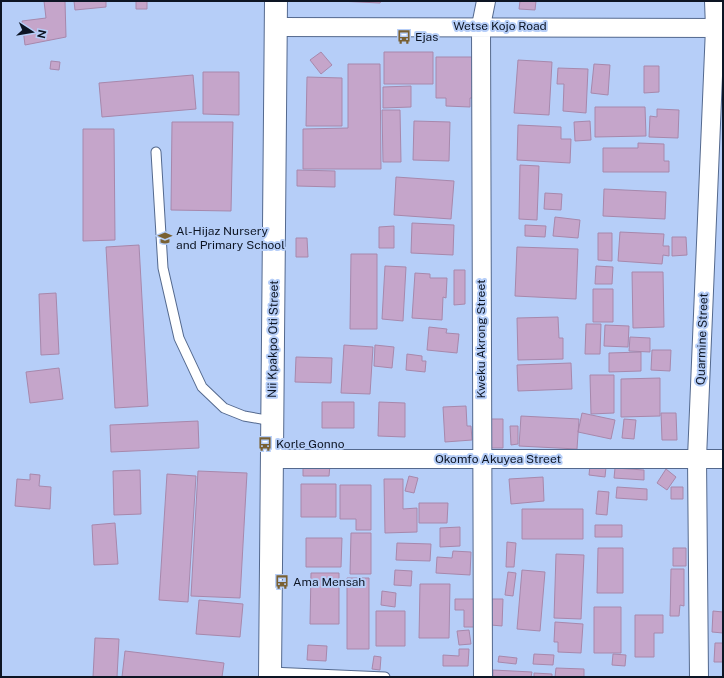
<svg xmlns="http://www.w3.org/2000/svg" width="724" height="678" font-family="'Public Sans',sans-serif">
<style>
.building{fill:#c5a5ca;stroke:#a788ac}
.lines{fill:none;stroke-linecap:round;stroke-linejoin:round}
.service-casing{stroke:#54698e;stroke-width:11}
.minor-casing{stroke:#54698e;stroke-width:20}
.secondary-casing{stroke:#54698e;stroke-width:24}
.service{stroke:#fff;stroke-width:9}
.minor{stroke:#fff;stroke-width:18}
.secondary{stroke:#fff;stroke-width:22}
.labels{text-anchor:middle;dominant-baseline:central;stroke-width:4;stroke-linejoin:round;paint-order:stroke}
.street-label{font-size:12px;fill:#0d1524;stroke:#b6cef8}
.poi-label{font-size:12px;fill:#0d1524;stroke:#b6cef8;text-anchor:start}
</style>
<rect width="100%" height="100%" fill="#b6cef8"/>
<path class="building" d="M44,1H65L66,37L25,45L22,21L46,18Z
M74,1H106V7L75,10Z
M136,1H147V9H136Z
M338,1H381L380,3Z
M520,1H536L535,10L519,9Z
M321,52L332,65L321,74L310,60Z
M384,52H433V84H384Z
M436,57H476V98H470V107L446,106V98H436Z
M518,60L552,62L549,115L514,113Z
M51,61L60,62L59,70L50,69Z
M348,64H380L381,169H303V129L348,128Z
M594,64L610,65L608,95L591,93Z
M644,66H659V92L644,93Z
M558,68L588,69L586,113L563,111L564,84H557Z
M203,72H239V115L203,114Z
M193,75L196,109L102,117L99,83Z
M307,77L342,78V126H306Z
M411,86V107L383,108V87Z
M595,107H645L646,136L595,137Z
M657,109L679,110L678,138L649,137L650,116L657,117Z
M382,110H400L401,162H383Z
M414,121L450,122L449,161L413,160Z
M590,121L591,140L575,141L574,122Z
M172,122H233L231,211L171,210Z
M518,125L561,127V139H571L570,163L517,160Z
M83,129H114L115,240L83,241Z
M638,143L664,144V161H669V172H603V148H638Z
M520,165L539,166L537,220L519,219Z
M297,170L335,171V187L297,186Z
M396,177L454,181L451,219L394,215Z
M604,189L666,192L665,219L603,216Z
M545,193L562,194L561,210L544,209Z
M555,217L580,220L578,238L553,236Z
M412,223L454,225L453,255L411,253Z
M525,225L546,226L545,237L525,236Z
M394,226V248H379V227Z
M620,232L664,234L663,246H669V256L663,255L662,264L618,261Z
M598,233H612V261L598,260Z
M672,237H686L687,255L672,256Z
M296,238H307L308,257H296Z
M139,245L148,406L115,408L106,247Z
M517,247L578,249L576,299L515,296Z
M351,254H377V329H350Z
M385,266L406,267L403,321L382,319Z
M596,266L613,267L612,284H595Z
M454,270H465V304L454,305Z
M632,272H663L664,327L633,328Z
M415,273L430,274V278H447L446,298L443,297L442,320L412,318Z
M593,289H613V322H593Z
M56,293L59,354L41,355L39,294Z
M558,317L559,338H563V359L518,360L517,318Z
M586,324H601L600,354H585Z
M605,325L629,326L628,347L604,346Z
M429,327L447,329L446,333L459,334L457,353L427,350Z
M630,337L650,338V352L629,351Z
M344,345L373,347L370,394L341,393Z
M375,345L394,347L392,368L374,366Z
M652,350H671L670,371L651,370Z
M641,352V371L609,372V353Z
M407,354L422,356V361H426L425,372L406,370Z
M296,357L332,358L331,383L295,382Z
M571,363L572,389L518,391L517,365Z
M59,368L63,399L30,403L26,372Z
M590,375H614V413L591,414Z
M660,378V416L621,417V379Z
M322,402H354V428H322Z
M379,402L405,403V437L378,436Z
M466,406L467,426H471L472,440L445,442L443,407Z
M582,413L615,420L611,439L578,432Z
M661,413H676L677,440H662Z
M521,416L579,419L577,449L519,446Z
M491,419H503V448H490Z
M624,419L636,420L634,439L622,438Z
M198,421L199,448L111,452L110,425Z
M510,426H518V444L511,445Z
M303,464L330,465L329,476H303Z
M590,465L606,467L605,477L589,475Z
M615,468L644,470V480L614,478Z
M666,469L676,477L667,490L657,483Z
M140,470L141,514L114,515L113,471Z
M198,471L247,473L240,598L191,596Z
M30,474L40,475L39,486L51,487L50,509L15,506L17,479L30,480Z
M167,474L196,476L188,602L159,600Z
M409,476L418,478L414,493L405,491Z
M543,477L544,501L511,504L509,479Z
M384,479H403V509L417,508V532L385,533Z
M301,484H336V517H301Z
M340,485H371V530H356V519H340Z
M617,487L647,489V500L616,498Z
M671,487H683V499H671Z
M598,491L609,492L607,515L596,514Z
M419,503H448L447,523H419Z
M522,509H583V539H522Z
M115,523L118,564L94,565L92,525Z
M595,525H622V537H595Z
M460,527V546L440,547V528Z
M351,533H371V574H350Z
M306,538H342L341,567H306Z
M507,542L516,543L514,567H506Z
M397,543L431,544L430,561L396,560Z
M598,548H623V593H597Z
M673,548H686V566H673Z
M453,551L471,552L470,575L436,573L437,557L452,558Z
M556,554L584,555L581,619L554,618Z
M671,569H684V606L680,605L679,616H670Z
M395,570L412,571L411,586L394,585Z
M522,570L545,572L540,631L517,629Z
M508,572L516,573L513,596L505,595Z
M311,573H339V624H310Z
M347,578H369V649H347Z
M420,584H450L449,638H419Z
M382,591L396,593L395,607L381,605Z
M455,599H475V627H464V610H455Z
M492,599H503L502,626L491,625Z
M199,600L243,604L240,637L196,634Z
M594,607H621V653H594Z
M376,611H405V646H376Z
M713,611L723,612V633L712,632Z
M635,615H663V633H654V657H635Z
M555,622L583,624L581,653L558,652V642H554Z
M469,630L471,644L459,645L457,631Z
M95,638L119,639L117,677H93Z
M715,643H723V662H714Z
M308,645L327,646L326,661L307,660Z
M459,649H469L468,666H443V655L459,656Z
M125,651L224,663L222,677H122Z
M534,654L554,655L553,665L533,664Z
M613,654L626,655L625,666L612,665Z
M374,656L381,657L380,670L372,669Z
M499,656L517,658L516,664L498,662Z
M556,668L584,669V677H555Z
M493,670L532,672L531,677H493Z
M534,673L552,674V677H534Z"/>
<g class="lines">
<defs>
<path id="service" d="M156,152L163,268L179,338L202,387L224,408L244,416L272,421
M270,672L385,677"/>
<path id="minor" d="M276,27L723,28
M272,459H723
M483,677L481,26L486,1
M699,677L697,458L715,28L714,1"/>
<path id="secondary" d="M270,677L276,1"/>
</defs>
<use href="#service" class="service-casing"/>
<use href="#minor" class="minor-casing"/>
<use href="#secondary" class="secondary-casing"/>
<use href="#service" class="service"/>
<use href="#minor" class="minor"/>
<use href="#secondary" class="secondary"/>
</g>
<defs>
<symbol id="bus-bare" viewBox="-9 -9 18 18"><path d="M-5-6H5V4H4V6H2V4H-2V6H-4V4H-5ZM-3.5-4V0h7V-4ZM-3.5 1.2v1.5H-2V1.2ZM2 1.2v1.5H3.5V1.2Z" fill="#796032" stroke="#b6cef8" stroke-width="2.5" paint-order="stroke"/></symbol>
<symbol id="school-bare" viewBox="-9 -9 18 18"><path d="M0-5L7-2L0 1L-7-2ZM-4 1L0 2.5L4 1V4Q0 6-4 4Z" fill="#796032" stroke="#b6cef8" stroke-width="2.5" paint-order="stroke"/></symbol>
</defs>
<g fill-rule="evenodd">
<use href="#bus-bare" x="394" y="27" width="20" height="20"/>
<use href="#school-bare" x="155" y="228" width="20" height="20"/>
<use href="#bus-bare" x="255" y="434" width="20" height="20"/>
<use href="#bus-bare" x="272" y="572" width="20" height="20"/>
</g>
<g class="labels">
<g class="street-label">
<text x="500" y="26">Wetse Kojo Road</text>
<text transform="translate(273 339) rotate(-89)">Nii Kpakpo Oti Street</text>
<text transform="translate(481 339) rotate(-90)">Kweku Akrong Street</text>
<text transform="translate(702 339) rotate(-88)">Quarmine Street</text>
<text x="498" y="459">Okomfo Akuyea Street</text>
</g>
<g class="poi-label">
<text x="415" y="37">Ejas</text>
<text x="176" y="231">Al-Hijaz Nursery<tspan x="176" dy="14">and Primary School</tspan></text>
<text x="276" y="444">Korle Gonno</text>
<text x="293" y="582">Ama Mensah</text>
</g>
</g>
<rect width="724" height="678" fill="none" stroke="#0d1524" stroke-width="4"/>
<g transform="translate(32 32) rotate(102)" stroke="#b6cef8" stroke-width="3" paint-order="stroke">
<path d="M0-3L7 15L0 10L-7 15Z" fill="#0d1524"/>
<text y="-6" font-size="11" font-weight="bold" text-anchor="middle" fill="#0d1524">N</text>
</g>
</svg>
